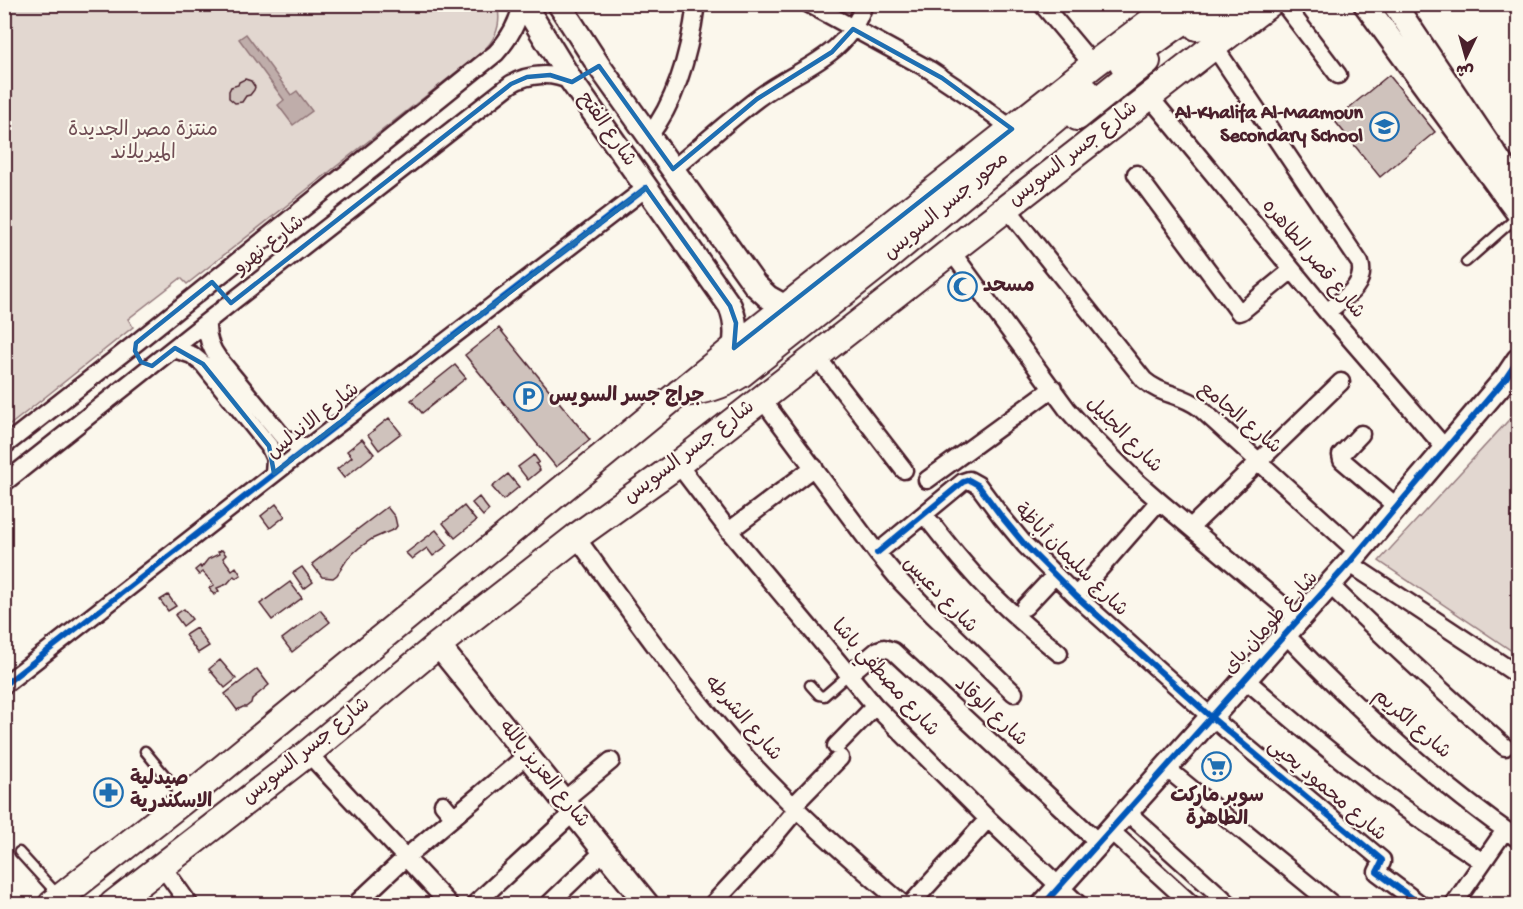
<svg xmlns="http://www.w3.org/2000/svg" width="1523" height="909" font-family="'Gochi Hand','Playpen Sans Arabic',sans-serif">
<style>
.green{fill:#e2d7d0;stroke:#967b7e;stroke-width:1.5}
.water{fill:#bfadaa;stroke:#907477;stroke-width:1.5}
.building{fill:#cfc2bc;stroke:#4a1f2b;stroke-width:1.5}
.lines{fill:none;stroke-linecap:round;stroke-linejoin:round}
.lane-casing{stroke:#4a1f2b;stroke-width:13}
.street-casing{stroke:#4a1f2b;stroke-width:21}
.secondary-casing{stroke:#4a1f2b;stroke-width:27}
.primary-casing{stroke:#4a1f2b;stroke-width:30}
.lane{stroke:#fbf7ec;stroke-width:8}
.street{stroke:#fbf7ec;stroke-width:16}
.secondary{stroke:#fbf7ec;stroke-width:22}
.primary{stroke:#fbf7ec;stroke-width:26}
.cycleway-casing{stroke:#fbf7ec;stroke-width:10}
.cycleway{stroke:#0057b8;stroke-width:6}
.marked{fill:none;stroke:#1f6fb2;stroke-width:4.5;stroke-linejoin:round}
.labels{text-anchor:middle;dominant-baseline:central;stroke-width:4.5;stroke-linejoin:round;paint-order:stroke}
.poi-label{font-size:20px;font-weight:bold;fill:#4a1f2b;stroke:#fbf7ec;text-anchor:start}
.street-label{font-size:20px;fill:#4a1f2b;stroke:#fbf7ec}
.park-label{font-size:20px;fill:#704d54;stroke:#fbf7ec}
</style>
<rect width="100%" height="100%" fill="#fbf7ec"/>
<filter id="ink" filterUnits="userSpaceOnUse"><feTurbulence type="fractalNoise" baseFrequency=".0167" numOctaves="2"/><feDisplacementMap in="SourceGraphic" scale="12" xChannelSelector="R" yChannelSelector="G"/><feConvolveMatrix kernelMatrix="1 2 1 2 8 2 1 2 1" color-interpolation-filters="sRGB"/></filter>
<g filter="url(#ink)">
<path class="green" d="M497,4C502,23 497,38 483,51L187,284L181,278L128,319L133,327L5,429L4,5Z
M1518,410V655L1379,561Z"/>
<path class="water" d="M246,34L291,95L297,91L312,111L293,125L278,105L284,100L239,39Z"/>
<path class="building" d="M1389,75L1435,132L1380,177L1334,120Z
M245,79L251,81L255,87L254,90L250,95L246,96L242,102L235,103L229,98V91L231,87L238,85L239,82Z
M499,328L590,440L556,467L465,355Z
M455,365L466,378L422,413L411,400Z
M389,418L401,433L379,450L368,435Z
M362,439L374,454L344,478L337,469L352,457L347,451Z
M534,455L539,462L536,464L540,470L528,480L518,467Z
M508,474L519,487L503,500L492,487Z
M479,497L489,510L483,516L472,503Z
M276,504L285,516L270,528L261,516Z
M464,506L476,521L455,538L443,523Z
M387,507L395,517L397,526L395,529L372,539L359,548L348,558L337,575L333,578L322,577L312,564Z
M436,530L448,545L433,556L427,548L412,559L406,553Z
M222,550L226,555L223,558L232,570L236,567L241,575L236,578L234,576L227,584L217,588L219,591L214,595L209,588L214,585L203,572L199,575L195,570L200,566L201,568L208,559L219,554L218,552Z
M302,567L313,582L304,589L293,573Z
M290,582L302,598L272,620L260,604Z
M168,595L176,606L168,611L160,600Z
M184,609L192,619L183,626L175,615Z
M320,610L330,622L292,652L282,639Z
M196,628L209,646L198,653L185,635Z
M220,660L236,679L225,688L209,669Z
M257,669L269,685L252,699L251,703L246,707H243L237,710L225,694Z"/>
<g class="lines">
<defs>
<path id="lane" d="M1466,262L1518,216
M810,685L819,695L824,696L848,675
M145,751L183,797
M19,852L59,896"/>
<path id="street" d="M809,4L930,70L966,94L1012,129
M1042,4L1093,65
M1284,4L1338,75
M1214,46L1360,263C1367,286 1342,299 1327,312
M1149,96L1327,312L1445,448
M649,136C678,99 690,50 696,4
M673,169C701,146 728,121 757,99C797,68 847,59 864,4
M1136,174L1239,312L1242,311L1292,270
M1007,208L1144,380C1162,396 1181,393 1200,408L1358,552
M951,251L1067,409L1089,434L1135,480L1159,501L1299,619
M207,322C206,336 210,347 218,358L282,436L294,443L307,448
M174,349L192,355L203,364L269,446L275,459L274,473
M817,357L904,470
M762,399L877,553L901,582L932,614L1014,693
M1361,434L1341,455L1342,460L1397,507
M4,446L136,343L496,53C509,39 518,24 522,4
M678,464L729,531L875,706L988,819L1078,904
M927,480L1053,388
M4,483L228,305L511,84C530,73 553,72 572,82
M924,514C944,540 964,565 987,589C1010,612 1034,633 1059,653
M1191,527L1341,382
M729,531L814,467
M576,537C627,607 677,679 734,744C786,803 844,854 903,904
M877,553L963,482L969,480L978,485L1001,516L1025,545L1076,596L1211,717L1382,860V862L1377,872L1420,904
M1349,563L1518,675
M1330,585C1387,641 1445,694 1505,747
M1076,596L1159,501
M1025,607L1055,575
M1285,634C1356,708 1433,780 1518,839
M848,675L878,650L884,648L893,651L1099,843
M1245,679C1283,712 1320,744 1359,774C1399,806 1441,834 1483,862
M4,685L307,448L646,188
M836,746L875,706
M308,753L449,904
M1166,768L1332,904
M564,800L611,761
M443,804L454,817
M793,806L840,758
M1127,812L1229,904
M1111,831L1191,904
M162,866L189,904
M358,902L405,858L527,755
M475,904L573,813
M549,904L604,851
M713,904L762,851L796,810
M911,904L988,819
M1454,904L1505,830"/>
<path id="secondary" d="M524,4L572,82L730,306C736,320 737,333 734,348
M559,4L599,66L755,285L768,297L786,307
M1365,4L1518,213
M1394,4L1507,172L1518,185
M438,645L647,904
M1044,904L1349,563L1506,378L1518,360"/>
<path id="primary" d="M1197,27L1234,4
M1123,64L1170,30L1209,4
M1077,117L1147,61
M679,393C702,392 721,387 741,374L881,263L1087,92
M52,904L184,800L734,348L1093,65L1174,4
M113,904L308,753L438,645L576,537L678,464L1214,46L1269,4"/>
</defs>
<use href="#lane" class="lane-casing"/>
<use href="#street" class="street-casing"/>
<use href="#secondary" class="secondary-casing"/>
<use href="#primary" class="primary-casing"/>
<use href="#lane" class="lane"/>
<use href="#street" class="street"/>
<use href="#secondary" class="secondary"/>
<use href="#primary" class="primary"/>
<defs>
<path id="cycleway" d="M877,553L963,482L969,480L978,485L1001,516L1025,545L1076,596L1211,717L1382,860V862L1377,872L1420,904
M4,685L307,448L646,188
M1044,904L1349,563L1506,378L1518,360"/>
</defs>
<use href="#cycleway" class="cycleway-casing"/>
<use href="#cycleway" class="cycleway"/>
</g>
</g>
<path class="marked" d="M853,29L942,78L1012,129L734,348L736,323L730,306L646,188L274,473L269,446L203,364L175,348L152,366L141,362L135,351L136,343L212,282L231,303L511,84L527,77L550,75L572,82L599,66L673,169L757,99L832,52Z"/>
<defs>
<symbol id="school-ring" viewBox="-11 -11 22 22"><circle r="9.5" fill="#fbf7ec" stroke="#1f6fb2" stroke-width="1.5"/><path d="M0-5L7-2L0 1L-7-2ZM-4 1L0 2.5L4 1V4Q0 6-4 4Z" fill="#1f6fb2"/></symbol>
<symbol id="mosque-ring" viewBox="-11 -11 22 22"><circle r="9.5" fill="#fbf7ec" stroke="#1f6fb2" stroke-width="1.5"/><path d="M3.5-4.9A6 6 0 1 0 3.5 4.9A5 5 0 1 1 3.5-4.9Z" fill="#1f6fb2"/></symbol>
<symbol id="parking-ring" viewBox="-11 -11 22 22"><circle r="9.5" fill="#fbf7ec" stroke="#1f6fb2" stroke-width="1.5"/><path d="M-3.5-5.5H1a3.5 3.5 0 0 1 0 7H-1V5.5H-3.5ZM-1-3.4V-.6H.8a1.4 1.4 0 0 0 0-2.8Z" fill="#1f6fb2"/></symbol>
<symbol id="supermarket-ring" viewBox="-11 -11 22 22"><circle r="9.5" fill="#fbf7ec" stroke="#1f6fb2" stroke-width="1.5"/><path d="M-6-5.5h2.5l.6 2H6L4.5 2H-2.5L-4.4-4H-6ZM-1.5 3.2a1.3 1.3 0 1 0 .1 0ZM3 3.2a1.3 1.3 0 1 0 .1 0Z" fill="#1f6fb2"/></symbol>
<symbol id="pharmacy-ring" viewBox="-11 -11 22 22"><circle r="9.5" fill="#fbf7ec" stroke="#1f6fb2" stroke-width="1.5"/><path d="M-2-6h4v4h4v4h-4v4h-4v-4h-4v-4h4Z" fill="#1f6fb2"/></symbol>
</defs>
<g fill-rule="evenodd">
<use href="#school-ring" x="1368" y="110" width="33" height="33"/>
<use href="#mosque-ring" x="946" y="270" width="33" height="33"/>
<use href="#parking-ring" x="512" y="380" width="33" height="33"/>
<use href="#supermarket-ring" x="1200" y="750" width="33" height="33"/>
<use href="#pharmacy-ring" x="92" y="776" width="33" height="33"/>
</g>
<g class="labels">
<g class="poi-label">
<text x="1363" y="114" text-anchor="end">Al-Khalifa Al-Maamoun<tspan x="1363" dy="23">Secondary School</tspan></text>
<text x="983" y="287">مسحد</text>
<text x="549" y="397">جراج جسر السويس</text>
<text x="130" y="780">صيدلية<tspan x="130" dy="23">الاسكندرية</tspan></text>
<text x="1217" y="797" text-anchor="middle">سوبر ماركت<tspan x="1217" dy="23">الطاهرة</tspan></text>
</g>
<g class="street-label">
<text transform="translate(606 130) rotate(55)">شارع الفتح</text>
<text transform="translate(1074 155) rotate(-38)">شارع جسر السويس</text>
<text transform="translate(947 207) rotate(-40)">محور جسر السويس</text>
<text transform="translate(270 246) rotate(-38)">شارع نهرو</text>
<text transform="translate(1312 260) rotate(50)">شارع قصر الطاهره</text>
<text transform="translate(1239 419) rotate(40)">شارع الجامع</text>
<text transform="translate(314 422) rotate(-38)">شارع الاندلس</text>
<text transform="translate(1123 436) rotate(45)">شارع الجليل</text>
<text transform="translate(690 453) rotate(-37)">شارع جسر السويس</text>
<text transform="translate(1070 561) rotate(45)">شارع سليمان أباظة</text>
<text transform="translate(939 596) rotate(46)">شارع دعبس</text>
<text transform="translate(1272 624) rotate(-48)">شارع طومان باى</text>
<text transform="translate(884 679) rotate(48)">شارع مصطفي باشا</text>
<text transform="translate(990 713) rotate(43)">شارع الوقاد</text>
<text transform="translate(742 719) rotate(49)">شارع الشرطه</text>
<text transform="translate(1411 725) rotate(41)">شارع الكريم</text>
<text transform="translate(307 752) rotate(-39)">شارع جسر السويس</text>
<text transform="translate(543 775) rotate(51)">شارع العزيز بالله</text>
<text transform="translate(1326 791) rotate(40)">شارع محمود يحيى</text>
</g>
<g class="park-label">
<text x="143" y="131">منتزة مصر الجديدة<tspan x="143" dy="23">الميريلاند</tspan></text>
</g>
</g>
<rect width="1523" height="909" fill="none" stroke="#fbf7ec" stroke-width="24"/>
<rect x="12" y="12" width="1499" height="885" fill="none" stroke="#4a1f2b" stroke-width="2" filter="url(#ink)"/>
<g transform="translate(1466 57) rotate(185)" stroke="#fbf7ec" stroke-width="4.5" paint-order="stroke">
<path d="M0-4.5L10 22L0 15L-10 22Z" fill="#4a1f2b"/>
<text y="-9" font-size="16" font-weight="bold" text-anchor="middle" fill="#4a1f2b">ش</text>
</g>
</svg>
